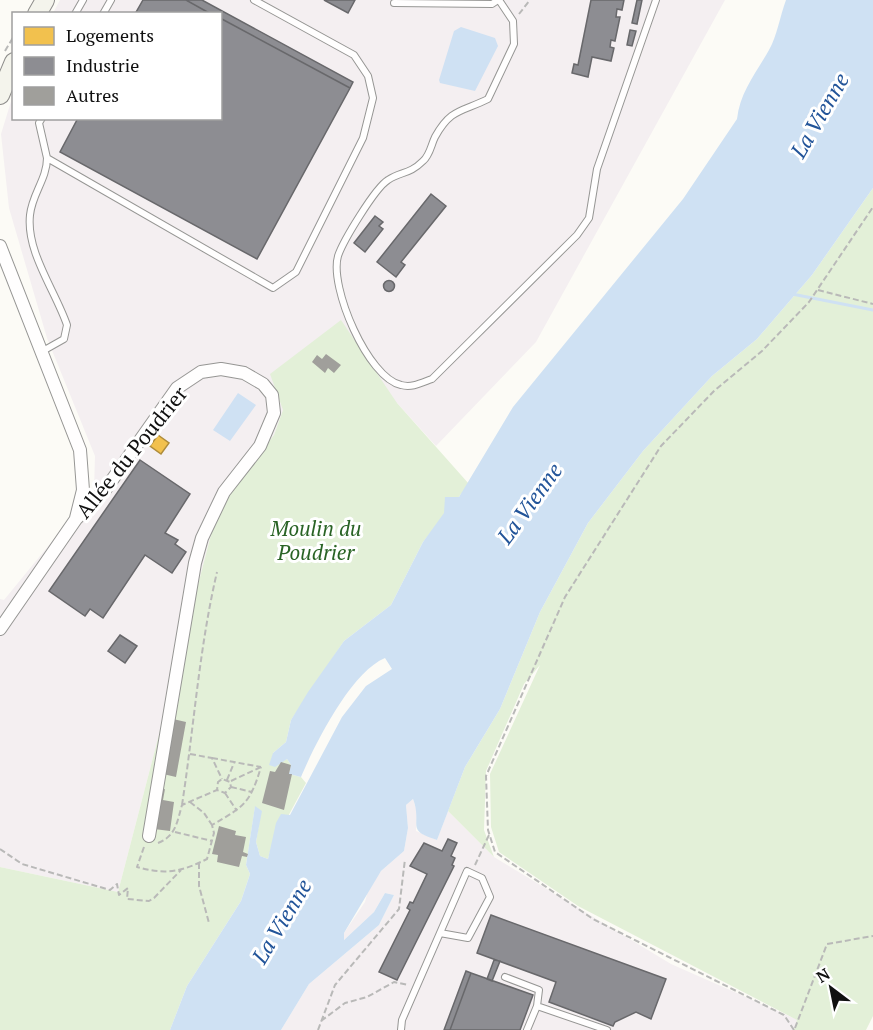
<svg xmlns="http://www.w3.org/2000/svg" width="873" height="1030" font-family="'PT Serif',serif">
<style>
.industrial{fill:#f4eff1}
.green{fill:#e3f0d8}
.water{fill:#cfe1f3}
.homes{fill:#f2c14e;stroke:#ae8c3b;stroke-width:1.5}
.industry{fill:#8d8d92;stroke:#68686b;stroke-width:1.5}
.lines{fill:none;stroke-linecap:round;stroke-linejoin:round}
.stream{stroke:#cfe1f3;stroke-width:3}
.building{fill:#a09f9b}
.service-casing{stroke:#969694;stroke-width:8}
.minor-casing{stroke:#969694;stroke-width:14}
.secondary-casing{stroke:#8d8c8a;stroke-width:20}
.path{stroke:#b9b9b8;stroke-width:2;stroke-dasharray:6 3;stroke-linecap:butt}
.service{stroke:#fffefe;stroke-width:6}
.minor{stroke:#fffefe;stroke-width:12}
.secondary{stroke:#f4f4ec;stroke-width:18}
.labels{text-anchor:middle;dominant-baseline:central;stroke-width:6;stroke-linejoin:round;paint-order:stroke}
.street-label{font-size:21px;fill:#101010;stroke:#fff}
.park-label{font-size:21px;font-style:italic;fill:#296325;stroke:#fff}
.water-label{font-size:22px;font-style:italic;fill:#225499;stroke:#fff}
</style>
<rect width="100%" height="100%" fill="#fcfbf6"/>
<path class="industrial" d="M60,0H725L536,342L436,446L397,403L283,410L274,435L212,531L118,892L0,867V599L4,600L94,490L95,456L47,338L9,208L1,134L13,95L14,118H220V14L53,13Z
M413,799L417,812L416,831L437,840L448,811L494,857L671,964L798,1020L794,1030H281L309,984L379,925L394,895L385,893L374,912L344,940V933L365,902L369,887L381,871L404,851L408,828L406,805Z"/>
<path class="green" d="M873,188V1016L866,1030H794L797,1020L578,906L499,852L491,827L490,774L540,665L524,684L486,771L484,830L494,857L448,811L465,767L500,709L540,612L588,523L643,451L712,376L757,339L812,275Z
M341,320L397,403L469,484L423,542L391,605L344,641L291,720L286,742L273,753L281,762L287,759L291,765L289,774L301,777L306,783L271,848L268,859L260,856L256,842L261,811L255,807L246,865L250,874L241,901L187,986L170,1030H0V867L118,892L212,531L231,491L274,435L283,410L270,374Z"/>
<path class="water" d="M786,0H873V188L812,275L757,339L712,376L643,451L588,523L540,612L500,709L465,767L437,840C404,830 423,825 413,799L406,805L408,828L404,851L381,871L344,933V940L374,912L385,893L394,895L379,925L309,984L281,1030H170L187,986L241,901L250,874L246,865L255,806L262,811L256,842L260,856L268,859L276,823L281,814L290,815L342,717L366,686L392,669L385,658C351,672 315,744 301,777L289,774L291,765L287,759L275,767L269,765L273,753L286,742L291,720L308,692L344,641L391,605L423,542L444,513L445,497H459L513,407L683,199L737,119C740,92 756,73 769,50C777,36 780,16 786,0Z
M461,27L495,38L498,46L475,91L440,83L439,80L454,31Z
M238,393L256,405L230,441L213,430Z"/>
<path class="homes" d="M158,435L169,443L161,454L150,446Z"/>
<path class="industry" d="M143,0H186L211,14H135Z
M186,0H202L353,82L350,88L220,18V14H211Z
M324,0H355L348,13Z
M591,0H624L622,10L617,9L616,17H620L615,41L611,40L610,47L614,48L611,61L592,57L588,77L572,73L574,64L578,65Z
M637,0H642L637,24L632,23Z
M220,18L350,88L257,259L60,152L78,118H220Z
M630,30L636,31L632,46L627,45Z
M431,194L446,206L401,262L405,265L396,277L377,262Z
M375,216L383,222L379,226L383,229L365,252L354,243Z
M383.5 286a5.5 5.5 0 1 1 11 0a5.5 5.5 0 1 1-11 0Z
M140,460L190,494L165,533L178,540L175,544L186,552L172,573L145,555L103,618L90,609L85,616L49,591Z
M120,635L137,646L125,663L108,651Z
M448,839L457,843L451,856L455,858L452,865L454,866L397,980L379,972L410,910L407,908L410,902L413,903L427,874L410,866L424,843L442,851Z
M491,915L666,979L651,1019L636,1012L615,1022L613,1026L549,1002L556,982L477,953Z
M494,960L500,961L492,981L487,979Z
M466,971L471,973L450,1030H444Z
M471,973L533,995L520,1030H450Z"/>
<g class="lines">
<path class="stream" d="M792,294L873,310"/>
</g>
<path class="building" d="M326,354L341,365L334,373L328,368L325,373L312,362L317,355L322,359Z
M173,719L186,722L176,777L163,774Z
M281,762L291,765L289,774H292L284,810L262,803L270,771L275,772Z
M165,789L163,800L174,802L170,831L154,829L161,790Z
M219,826L236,831L235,835L246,837L243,852L248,854L247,857L242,856L239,867L217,862L218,855L212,854Z"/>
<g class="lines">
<defs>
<path id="service" d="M499,0L513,21L514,44L488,99C462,112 451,108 435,137C431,145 430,155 423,161C409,175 401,171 388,180C375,188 343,241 338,256C329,287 368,378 401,385C412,388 421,383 432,379L577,235L589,218L597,169L656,0
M394,3L492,4L498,0
M75,14L83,0
M103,14L111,0
M42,118L39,123L47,158L273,288L296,272L363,138L373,98L368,76L354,55L254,0
M41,352L64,339L67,325C55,290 26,252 30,215C32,194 47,179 47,158
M505,977L539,990L537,1006L527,1030
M537,1006L607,1030
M401,1030L402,1020L467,871L482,878L490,897L468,938L440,933"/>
<path id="minor" d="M0,246L80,450L83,490L76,518
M0,629L76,519L105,490L177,388L201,372L221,369L244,373L263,384L272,395L274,413L260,446L224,492L202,538L195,563L149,836"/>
<path id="secondary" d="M37,14L45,0
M0,95L14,62"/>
</defs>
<use href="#service" class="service-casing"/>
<use href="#minor" class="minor-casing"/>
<use href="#secondary" class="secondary-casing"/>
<path class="path" d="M519,14L530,0
M5,51L14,36
M818,290L873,304
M190,754L212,758L222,779
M212,758L261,767
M227,780L234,763
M231,781L261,767
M231,787L252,792
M225,793L237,811
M190,802L204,813L212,825
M182,805C194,727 199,649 217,572
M175,832L212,841
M158,843C176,836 177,822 182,805L217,790L225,793L231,787L230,782L222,779L218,782L217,790
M144,847L137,867C165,875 181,872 207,859L214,833L212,825C245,806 250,803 261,767
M0,849L22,864L110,890L117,884L119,895L128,888L127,899L149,901L154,898L181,870
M199,863V886L209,923
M475,865L489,835
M321,1021L345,1003L367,997L394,982L409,985
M795,1028L827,944L873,936
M318,1030L335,985L399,909L405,859
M794,1030L784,1015L593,919L495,852L488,830L486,776L565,597L661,446L714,391L762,351L809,302L873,207"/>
<use href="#service" class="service"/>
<use href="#minor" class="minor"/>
<use href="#secondary" class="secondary"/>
</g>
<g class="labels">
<g class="street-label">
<text transform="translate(131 452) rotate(-51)">Allée du Poudrier</text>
</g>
<g class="park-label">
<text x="316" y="528">Moulin du<tspan x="316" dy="24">Poudrier</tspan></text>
</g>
<g class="water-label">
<text transform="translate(819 115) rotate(-60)">La Vienne</text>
<text transform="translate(529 503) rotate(-54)">La Vienne</text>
<text transform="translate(281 921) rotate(-59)">La Vienne</text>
</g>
</g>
<rect x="12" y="12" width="210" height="108" fill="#ffffff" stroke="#9f9f9f" stroke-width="1.5"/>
<rect x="24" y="27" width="30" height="18" fill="#f2c14e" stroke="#9f9f9f" stroke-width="1.5"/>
<text x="66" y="42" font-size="18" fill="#101010">Logements</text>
<rect x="24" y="57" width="30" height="18" fill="#8d8d92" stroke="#9f9f9f" stroke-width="1.5"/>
<text x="66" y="72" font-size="18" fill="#101010">Industrie</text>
<rect x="24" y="87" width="30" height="18" fill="#a09f9b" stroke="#9f9f9f" stroke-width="1.5"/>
<text x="66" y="102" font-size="18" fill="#101010">Autres</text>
<g transform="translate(831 988) rotate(328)" stroke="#ffffff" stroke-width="4.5" paint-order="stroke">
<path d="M0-4.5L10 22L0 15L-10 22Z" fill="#101010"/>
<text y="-9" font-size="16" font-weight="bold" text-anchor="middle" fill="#101010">N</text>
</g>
</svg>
